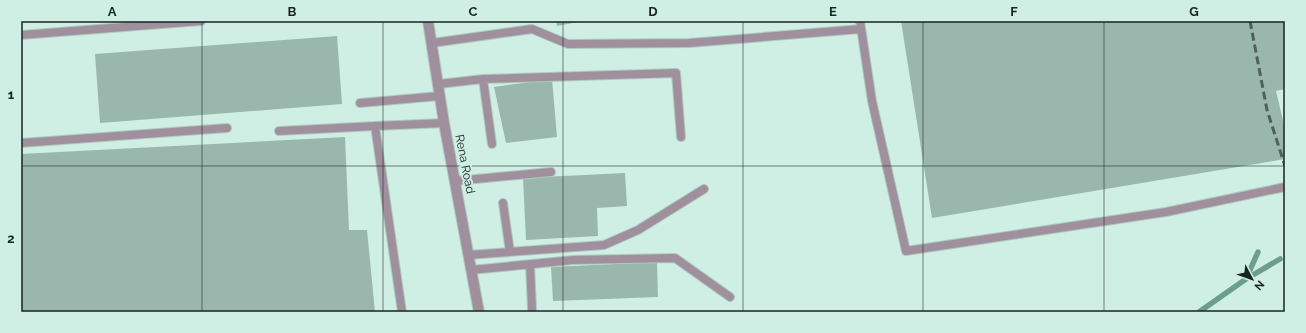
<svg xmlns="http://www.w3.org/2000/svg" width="1306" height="333" font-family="Raleway,sans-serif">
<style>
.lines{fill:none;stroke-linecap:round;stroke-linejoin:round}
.stream{stroke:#6c9e8f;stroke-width:5.5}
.building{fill:#9ab7ad}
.service-casing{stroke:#aecac1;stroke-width:10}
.minor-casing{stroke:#aecac1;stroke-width:12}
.service{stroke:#a0909d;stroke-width:8}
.minor{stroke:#a0909d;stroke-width:10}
.rail{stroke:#4f615b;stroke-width:3;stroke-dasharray:8 4;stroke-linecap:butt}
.grid{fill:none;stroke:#182420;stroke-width:1;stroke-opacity:0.55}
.labels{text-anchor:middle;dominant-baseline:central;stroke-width:4;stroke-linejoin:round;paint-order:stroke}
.street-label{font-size:12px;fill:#182420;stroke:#cfeee4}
.neatline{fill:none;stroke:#182420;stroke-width:1.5}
.grid-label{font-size:13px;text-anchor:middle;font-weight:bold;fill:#182420}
</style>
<rect width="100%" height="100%" fill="#cfeee4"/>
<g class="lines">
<path class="stream" d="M1246,279L1258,252
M1199,312L1246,279L1280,259"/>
</g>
<path class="building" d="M556,21H578V22L557,26Z
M901,21H1285V89L1276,91L1285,129V159L932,218Z
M337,36L342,104L100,123L95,54Z
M552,79L557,137L506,143L494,87Z
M345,137L349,230H367L375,312H21V154Z
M625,173L627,206L597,208L598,236L526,240L523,178Z
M657,262L658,297L553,301L551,267Z"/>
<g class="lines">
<defs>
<path id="service" d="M860,21L872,101L906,251L1166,212L1285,187
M21,35L201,21
M432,43L532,29L568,44L689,43L861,29
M483,79L492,144
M439,84L483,79L676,73L681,137
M360,103L440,96
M279,131L375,126
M21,143L227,128
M455,181L551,172
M503,203L510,252
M468,255L604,245L638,230L704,189
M530,264L532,309
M471,270L573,260L675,258L730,297
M402,312L375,126L444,123"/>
<path id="minor" d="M428,21L444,123L479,312"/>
</defs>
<use href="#service" class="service-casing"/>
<use href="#minor" class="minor-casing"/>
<use href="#service" class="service"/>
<use href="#minor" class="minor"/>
<path class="rail" d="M1250,21L1267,110L1285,166"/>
</g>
<path class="grid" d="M202,21V312M383,21V312M563,21V312M743,21V312M923,21V312M1104,21V312M21,166H1285"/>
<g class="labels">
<g class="street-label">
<text transform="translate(465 164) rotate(79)">Rena Road</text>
</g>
</g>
<rect width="1306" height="333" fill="none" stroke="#cfeee4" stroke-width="44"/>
<g transform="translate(1252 279) rotate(131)" stroke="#cfeee4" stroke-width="3" paint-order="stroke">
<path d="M0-3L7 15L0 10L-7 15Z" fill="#182420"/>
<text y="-6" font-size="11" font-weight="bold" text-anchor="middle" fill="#182420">N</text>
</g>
<rect x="22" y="22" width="1262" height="289" class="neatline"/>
<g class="grid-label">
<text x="112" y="16">A</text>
<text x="292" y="16">B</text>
<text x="473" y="16">C</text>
<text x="653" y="16">D</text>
<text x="833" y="16">E</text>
<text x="1014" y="16">F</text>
<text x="1194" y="16">G</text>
<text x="11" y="99">1</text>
<text x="11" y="243">2</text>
</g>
</svg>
